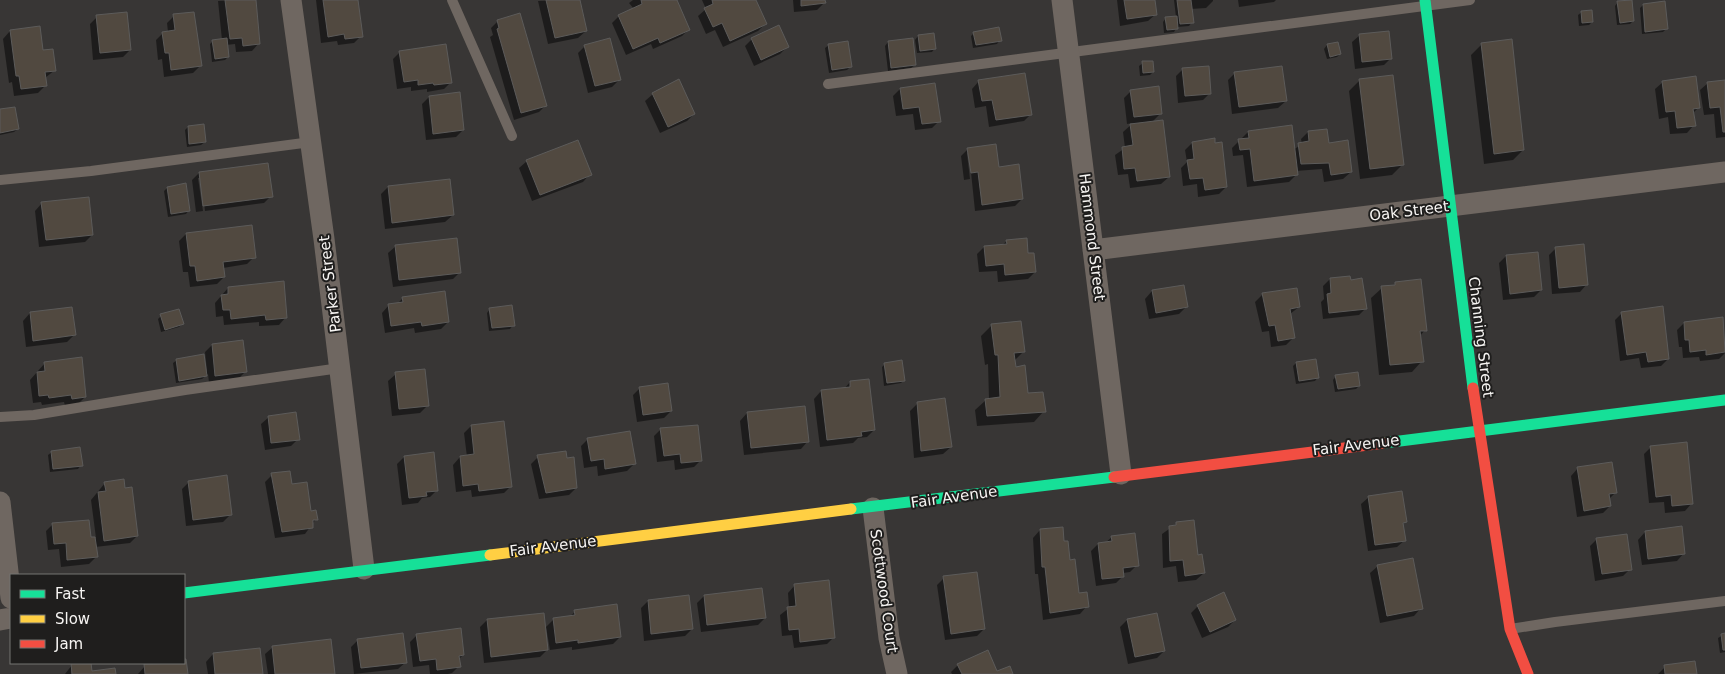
<svg xmlns="http://www.w3.org/2000/svg" width="1725" height="674" font-family="'DejaVu Sans',sans-serif">
<style>
.shadow{fill:#0007}
.building{fill:#514940;stroke:#5c5b5a}
.lines{fill:none;stroke-linecap:round;stroke-linejoin:round}
.lane{stroke:#6f6761;stroke-width:10}
.street{stroke:#6f6761;stroke-width:21}
.fast{stroke:#16e098;stroke-width:11}
.slow{stroke:#ffcf43;stroke-width:11}
.jam{stroke:#f24e42;stroke-width:11}
.labels{text-anchor:middle;dominant-baseline:central;stroke-width:4;stroke-linejoin:round;paint-order:stroke}
.street-label{font-size:15px;fill:#f6f4f2;stroke:#1f1e1d}
</style>
<rect width="100%" height="100%" fill="#383635"/>
<path class="shadow" d="M254,0L259,43L252,51L236,52L235,44L226,45L228,57L225,60L212,62L210,44L213,41L222,40L218,1Z
M316,0H356L361,36L354,43L338,45L337,41L321,43Z
M579,0L586,31L578,38L548,44L538,1Z
M633,0H676L689,29L682,36L653,49L651,44L626,55L612,23L619,16L634,9L629,3Z
M702,0H754L765,24L758,31L723,47L715,30L706,34L698,16L706,9Z
M793,0H824V3L817,10L794,12Z
M1153,0L1156,14L1148,21L1120,26L1117,0Z
M1174,0H1213V1L1206,8L1191,9L1192,22L1189,26L1177,27L1174,32L1164,33L1163,22L1166,18L1176,17Z
M1238,0H1276L1274,2L1239,7Z
M1618,2L1633,21L1630,24L1617,25L1615,6Z
M1643,5L1666,29L1663,32L1642,34L1640,8Z
M1582,12L1592,22L1589,25L1579,26L1578,15Z
M174,16L200,66L193,73L164,77L162,59L158,60L156,40L163,33L168,32L167,23Z
M97,17L130,50L123,57L93,60L90,24Z
M498,21L546,105L539,112L514,120L490,37L493,35L491,28Z
M10,31L42,52L55,70L45,78L46,85L38,93L14,96L12,82L9,83L3,39Z
M974,33L1000,40L997,44L973,48L971,36Z
M1360,35L1391,58L1384,65L1355,69L1352,42Z
M918,36L935,48L932,52L917,53L915,40Z
M752,39L787,47L780,54L754,66L745,46Z
M888,42L915,65L911,68L888,71L885,46Z
M1482,44L1523,150L1513,160L1484,164L1471,55Z
M829,45L850,67L847,70L829,73L825,48Z
M1327,45L1340,54L1337,57L1327,59L1324,49Z
M585,46L619,80L612,87L588,93L578,53Z
M400,52L451,82L444,89L427,92V89L411,91V87L397,89L393,59Z
M1143,63L1153,72L1150,75L1140,76L1139,66Z
M1183,69L1210,93L1203,100L1178,103L1176,76Z
M1235,73L1286,101L1278,108L1232,114L1228,80Z
M1360,80L1403,164L1392,175L1360,179L1349,91Z
M979,81L1031,114L1024,121L989,127L986,106L975,108L972,89Z
M1725,81V137L1716,138L1714,114L1704,115L1700,90L1708,83Z
M1663,82L1698,108L1693,113L1694,125L1687,133L1670,134L1668,117L1659,119L1655,89Z
M900,89L939,121L932,128L915,130L913,114L896,116L893,96Z
M1131,91L1161,113L1152,122L1169,177L1161,184L1130,188L1128,174L1118,175L1115,155L1125,148L1123,132L1133,123L1127,124L1124,98Z
M653,94L694,114L687,121L660,133L645,101Z
M429,97L463,130L456,137L426,140L422,104Z
M0,110L18,129L14,132L0,135Z
M188,127L205,142L201,145L187,147L185,130Z
M1291,127L1293,150L1302,144L1301,139L1308,132L1328,144L1351,172L1343,179L1324,182L1322,169L1296,171V175L1289,182L1247,187L1243,155L1233,156L1232,148L1248,132Z
M1192,143L1226,187L1219,194L1198,197L1197,184L1183,186L1181,168L1187,162L1185,150Z
M968,149L998,169L1022,199L1015,206L975,211L969,153H967L970,179L964,180L961,156Z
M527,161L590,174L583,182L532,201L519,168Z
M199,173L271,196L264,203L205,211L201,178H198L203,211L196,212L192,180Z
M388,187L453,215L445,222L385,229L381,194Z
M167,188L189,210L186,214L168,217L164,191Z
M42,203L92,235L85,242L39,247L35,211Z
M186,234L254,257L247,264L223,268L224,277L217,284L190,287L188,272H183L179,241Z
M1007,241L1027,255L1035,272L1028,279L998,282L997,271L979,272L977,254L984,247L1002,245Z
M396,246L460,272L453,279L393,287L388,253Z
M1556,248L1587,284L1580,292L1552,294L1549,255Z
M1506,256L1541,290L1534,297L1503,300L1499,263Z
M1330,279L1366,308L1359,315L1323,319L1321,302L1324,299L1323,286Z
M1396,283L1425,330L1420,336L1422,361L1412,372L1379,375L1371,298L1382,288L1392,287Z
M228,288L286,317L279,325L259,326V322L224,325L223,316L216,317L215,303Z
M1296,289L1299,307L1290,314L1293,338L1286,345L1271,347L1269,331L1262,332L1255,302L1262,295Z
M1152,291L1186,307L1179,314L1149,319L1145,299Z
M403,298L448,322L441,329L415,333L414,328L385,333L382,313L389,305L397,304Z
M490,309L513,325L510,329L489,331L487,313Z
M30,313L74,335L67,342L26,347L23,321Z
M1622,313L1668,359L1661,366L1641,368L1639,358L1620,361L1615,320Z
M161,316L182,324L179,327L161,332L158,319Z
M1722,319L1725,353L1719,359L1700,361L1699,357L1683,358L1682,347H1679L1677,330L1684,323Z
M992,325L1023,352L1014,361L1027,395L1044,411L1034,422L977,426L975,410L986,400L989,399L988,364L985,365L981,336Z
M212,345L245,372L238,379L209,383L208,374L202,379L176,383L173,363L177,360L207,371L205,352Z
M45,363L85,397L78,404L65,406L64,402L42,405L41,402L33,403L30,380Z
M1296,363L1318,377L1315,381L1296,384L1293,366Z
M885,364L904,380L901,383L884,386L882,367Z
M396,374L427,406L420,413L392,416L388,381Z
M1336,376L1359,386L1356,389L1335,392L1333,380Z
M850,382L874,430L867,437L858,438L853,443L820,447L814,399L821,391L844,389Z
M640,388L671,411L664,418L637,422L633,395Z
M917,404L951,447L943,454L914,458L910,411Z
M747,413L808,441L801,449L744,455L740,421Z
M269,417L298,439L291,446L265,450L261,424Z
M471,426L511,486L504,493L472,497L471,490L456,492L453,465L460,457H467L464,433Z
M661,429L701,460L694,467L675,470L674,460L657,462L654,436Z
M588,439L634,464L627,471L598,476L597,466L584,468L581,446Z
M1651,447L1692,503L1685,511L1665,513L1664,502L1649,503L1644,454Z
M52,452L81,465L78,469L50,472L48,455Z
M404,457L437,490L430,497L422,498L418,503L402,505L397,464Z
M538,457L576,488L569,495L539,499L531,464Z
M1578,468L1615,493L1609,499L1610,506L1603,513L1577,517L1571,476Z
M272,475L291,486L316,519L305,534L275,538L265,482Z
M189,482L230,515L223,522L186,526L182,489Z
M105,483L137,536L130,543L95,547L96,557L89,564L61,567L59,549L48,550L46,531L53,524L90,539L96,538L91,500Z
M1369,497L1405,522L1402,525L1405,540L1397,547L1368,551L1361,504Z
M1176,524L1197,556L1204,573L1196,580L1178,582L1176,566L1163,568L1162,534Z
M1681,528L1684,553L1677,561L1642,565L1638,540L1645,532Z
M1040,530L1063,542L1078,594L1087,606L1080,614L1043,620L1038,574H1035L1033,538Z
M1112,537L1137,565L1130,572L1123,573V576L1116,583L1096,586L1091,551L1098,544L1105,543Z
M1597,539L1630,569L1623,576L1595,581L1590,546Z
M1378,566L1421,608L1414,616L1380,623L1370,573Z
M944,578L984,629L977,636L945,640L937,585Z
M795,585L834,637L827,644L794,648L792,635L782,636L780,615L789,608L788,593Z
M704,596L765,618L758,625L701,632L697,603Z
M648,601L692,629L685,636L644,641L641,608Z
M1198,606L1235,620L1228,627L1202,638L1191,613Z
M575,612L620,637L613,644L572,650V647L550,650L546,627L554,619L569,617Z
M1156,614L1164,651L1157,658L1128,664L1120,627L1127,620Z
M487,620L547,650L540,657L484,663L480,627Z
M1725,634V652L1720,653L1718,638Z
M417,635L463,655L459,659V666L452,673L448,674H430L429,665L413,667L410,642Z
M358,640L406,662L398,669L354,674L351,647Z
M273,647L333,674H268L265,654Z
M213,654L261,674H208L206,662Z
M184,660L187,674H138L145,666L184,663Z
M90,663L91,672L114,674H74L73,669H71V674H65L72,665Z
M958,665L996,673L1012,674H952L951,672Z
M1665,667L1696,674H1658Z"/>
<path class="building" d="M225,0H256L260,44L243,46L242,38L230,39Z
M323,0H358L363,37L345,39L344,34L328,37Z
M546,0H580L587,31L555,38Z
M641,0H677L690,30L660,43L658,38L633,49L618,15L642,4Z
M712,0H756L767,24L730,41L722,23L713,27L704,8L713,4Z
M801,0H825L826,3L801,6Z
M1124,0H1155L1157,15L1127,19Z
M1177,0H1191L1194,23L1180,24Z
M1632,0L1634,21L1620,23L1617,1Z
M1665,1L1668,29L1645,32L1643,4Z
M1592,10L1593,22L1582,23L1581,11Z
M127,12L131,50L100,53L96,15Z
M194,12L202,66L171,70L169,53H165L162,32L175,30L173,14Z
M520,13L547,106L521,113L497,29L499,28L497,20Z
M1177,16L1178,29L1167,30L1165,17Z
M779,25L789,47L761,60L751,38Z
M40,26L43,50L53,49L56,71L45,72L47,86L21,89L19,76H16L10,30Z
M999,27L1002,41L976,45L973,32Z
M1389,31L1392,59L1362,62L1359,34Z
M934,33L936,49L920,51L918,35Z
M227,38L229,57L215,59L212,40Z
M610,38L621,80L595,86L584,45Z
M913,38L916,65L891,68L888,41Z
M1512,39L1524,150L1494,154L1481,43Z
M848,41L852,67L832,70L828,44Z
M1338,42L1341,54L1330,57L1327,44Z
M446,44L452,83L434,85L433,83L418,85V80L404,82L399,51Z
M1142,61H1153L1154,72L1143,73Z
M1209,66L1211,94L1185,96L1182,68Z
M1282,66L1287,101L1239,107L1234,72Z
M1025,73L1032,115L996,120L992,100L982,101L978,80Z
M1393,75L1404,165L1370,169L1359,79Z
M1696,76L1700,108L1693,109L1696,126L1677,128L1675,111L1666,112L1662,81Z
M679,79L695,114L668,127L652,93Z
M1725,80V132H1723L1720,107L1710,108L1707,82Z
M935,83L941,122L922,124L919,107L903,109L900,88Z
M1159,86L1162,114L1134,117L1130,90Z
M460,92L464,130L433,134L429,96Z
M15,107L19,129L0,133V109Z
M1163,120L1170,177L1137,181L1135,168L1124,169L1122,147L1133,145L1130,124Z
M204,124L206,142L189,144L188,126Z
M1292,125L1298,175L1254,181L1250,149L1240,150L1238,139L1249,138L1248,131Z
M1327,129L1329,143L1348,140L1352,172L1331,175L1329,163L1301,164L1298,143L1309,141L1308,131Z
M1215,138V143L1222,142L1227,187L1205,190L1203,178L1190,179L1187,160L1194,159L1192,142Z
M578,140L592,175L540,195L526,160Z
M996,144L999,167L1019,164L1023,199L982,205L978,172L971,173L967,148Z
M268,163L273,197L203,206L199,172Z
M450,179L454,215L392,223L388,186Z
M186,183L190,211L171,214L167,187Z
M89,197L93,235L46,240L41,202Z
M252,225L256,258L223,262L225,277L197,281L195,266H190L186,233Z
M457,238L461,273L399,280L395,245Z
M1027,238L1028,253H1034L1036,272L1005,275L1004,264L986,266L984,246L1007,244L1006,240Z
M1584,244L1588,285L1559,288L1555,247Z
M1538,252L1542,290L1510,294L1506,255Z
M1350,276L1351,280L1362,278L1367,309L1329,313L1327,294L1331,293L1330,278Z
M1421,279L1427,331H1420L1424,362L1390,365L1381,286L1395,285V282Z
M284,281L287,318L266,320L265,315L231,319L230,310H223L221,295L228,294V287Z
M1184,285L1188,307L1156,313L1152,290Z
M1297,288L1300,307L1290,309L1295,338L1278,341L1275,325L1269,326L1262,293Z
M445,291L449,322L422,326L421,322L391,326L388,304L403,302L402,297Z
M512,305L515,326L492,328L489,308Z
M1663,306L1669,359L1648,362L1646,352L1627,355L1621,312Z
M72,307L76,335L33,341L30,312Z
M179,309L184,324L165,330L160,314Z
M1723,317L1725,352L1706,355V350L1690,352L1689,340H1685L1684,322Z
M1021,321L1025,352L1014,353L1016,367L1025,365L1028,393L1043,392L1046,412L987,416L985,399L1000,397L998,355H995L991,324Z
M243,340L247,372L215,376L212,344Z
M204,354L207,376L179,381L176,359Z
M82,357L86,397L72,399L71,395L49,398L48,395L39,396L37,372L45,371L44,362Z
M1316,359L1319,378L1299,381L1296,362Z
M902,360L905,381L887,383L884,363Z
M425,369L429,406L399,409L395,372Z
M1358,372L1360,386L1338,389L1335,375Z
M869,379L875,430L861,432L862,436L827,440L821,390L850,387V381Z
M668,383L672,411L643,415L639,387Z
M945,398L952,447L921,451L917,402Z
M805,406L809,442L751,448L747,412Z
M296,412L300,440L271,443L268,416Z
M504,421L512,487L479,491L478,484L463,486L460,456L474,454L471,425Z
M698,425L702,461L681,463L680,454L664,456L660,428Z
M630,431L636,464L605,469L604,459L591,461L587,438Z
M1687,442L1693,504L1672,506L1671,495L1656,497L1650,446Z
M80,447L83,466L53,469L51,451Z
M566,451L567,458L574,457L577,488L546,493L537,455Z
M434,452L438,491L426,492L427,496L409,498L404,456Z
M1612,462L1617,493L1609,494L1611,506L1584,511L1577,467Z
M290,471L292,484L307,482L311,511L316,510L318,520H313V528L282,532L271,473Z
M227,475L232,515L193,520L188,481Z
M124,479L125,488L132,487L138,536L104,541L98,492L106,491L104,482Z
M1402,491L1407,522L1403,523L1406,541L1375,545L1368,496Z
M89,520L91,537H95L98,557L67,560L66,543L54,544L52,523Z
M1194,520L1198,555L1202,554L1205,573L1185,576L1183,560L1170,561L1169,526L1176,525V522Z
M1682,526L1685,554L1648,559L1645,531Z
M1063,527L1064,541H1068L1070,560L1075,559L1079,593L1087,592L1089,607L1050,613L1045,567H1042L1040,529Z
M1135,533L1139,566L1123,568L1124,577L1102,579L1098,543L1112,541L1111,536Z
M1627,534L1632,570L1602,574L1596,538Z
M1413,558L1423,609L1387,616L1377,565Z
M977,572L985,629L951,634L943,576Z
M829,580L835,638L800,642L799,629L789,630L787,607L796,606L794,584Z
M762,588L766,618L707,625L704,595Z
M1224,592L1236,620L1210,632L1197,605Z
M689,595L693,629L651,634L648,600Z
M617,604L621,637L578,643V640L556,643L553,618L575,615L574,610Z
M544,613L548,650L491,657L487,619Z
M1157,613L1165,651L1135,657L1127,619Z
M461,628L464,655L459,656L461,667L437,670L436,659L420,661L416,634Z
M403,633L407,663L361,668L357,639Z
M1725,633V650H1723L1721,634Z
M331,639L335,674H275L272,646Z
M260,648L263,674H215L213,653Z
M988,650L997,671L1010,666L1013,674H962L957,664Z
M184,659H186L188,674H145L144,664L184,663Z
M1695,661L1697,674H1665L1664,665Z
M71,663H91L92,671L115,668L116,674H72Z"/>
<g class="lines">
<path class="lane" d="M452,0L512,136
M828,84L1470,0
M0,180L91,171L311,142
M0,417L34,415L185,390L340,368
M1510,629L1555,622L1725,601"/>
<path class="street" d="M291,0L324,239L364,569
M1062,0L1121,474
M1093,250L1725,172
M0,502L11,598
M873,508L889,638L897,674
M0,620L11,618"/>
<path class="fast" d="M1425,0L1473,388
M1384,443L1725,400
M851,509L1114,477
M184,593L490,555"/>
<path class="slow" d="M490,555L851,509"/>
<path class="jam" d="M1473,388L1510,629L1528,674
M1114,477L1384,443"/>
</g>
<g class="labels">
<g class="street-label">
<text transform="translate(1409 211) rotate(-7)">Oak Street</text>
<text transform="translate(1092 237) rotate(83)">Hammond Street</text>
<text transform="translate(330 284) rotate(-97)">Parker Street</text>
<text transform="translate(1481 337) rotate(83)">Channing Street</text>
<text transform="translate(1356 445) rotate(-7)">Fair Avenue</text>
<text transform="translate(954 497) rotate(-8)">Fair Avenue</text>
<text transform="translate(553 546) rotate(-7)">Fair Avenue</text>
<text transform="translate(884 591) rotate(82)">Scottwood Court</text>
</g>
</g>
<rect x="10" y="574" width="175" height="90" fill="#1f1e1d" stroke="#757472"/>
<rect x="20" y="590" width="25" height="8" fill="#16e098" stroke="#757472"/>
<text x="55" y="599" font-size="15" fill="#f6f4f2">Fast</text>
<rect x="20" y="615" width="25" height="8" fill="#ffcf43" stroke="#757472"/>
<text x="55" y="624" font-size="15" fill="#f6f4f2">Slow</text>
<rect x="20" y="640" width="25" height="8" fill="#f24e42" stroke="#757472"/>
<text x="55" y="649" font-size="15" fill="#f6f4f2">Jam</text>
</svg>
